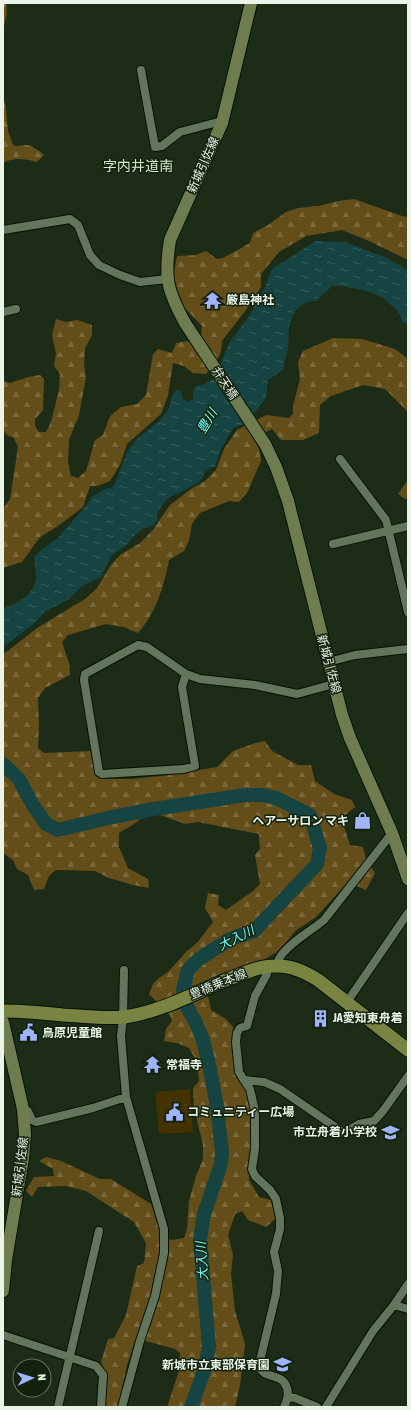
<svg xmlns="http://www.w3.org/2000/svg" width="411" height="1410" font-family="'Asap Condensed','Noto Sans JP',sans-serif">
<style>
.green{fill:#453201}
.forest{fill:url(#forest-firs)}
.water{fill:url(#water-ripples)}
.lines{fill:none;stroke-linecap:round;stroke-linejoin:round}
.river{stroke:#154442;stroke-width:14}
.minor-casing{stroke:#051402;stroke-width:10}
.secondary-casing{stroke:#051402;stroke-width:14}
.primary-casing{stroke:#051402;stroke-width:15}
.minor{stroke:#63755d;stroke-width:8}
.secondary{stroke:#6e7c50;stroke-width:12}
.primary{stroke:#7a8442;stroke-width:13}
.labels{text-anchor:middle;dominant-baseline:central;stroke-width:3;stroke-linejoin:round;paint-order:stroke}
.street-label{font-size:12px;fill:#eaf5e7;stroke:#12220d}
.poi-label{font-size:12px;font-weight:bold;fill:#eaf5e7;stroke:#12220d;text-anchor:start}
.water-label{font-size:13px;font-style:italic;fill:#6dfdf7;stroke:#12220d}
.quarter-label{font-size:14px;fill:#d4eace;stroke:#12220d}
</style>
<defs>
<pattern id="forest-firs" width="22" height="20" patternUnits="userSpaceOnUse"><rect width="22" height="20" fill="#634d19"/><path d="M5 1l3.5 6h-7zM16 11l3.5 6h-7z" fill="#7a673a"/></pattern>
<pattern id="water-ripples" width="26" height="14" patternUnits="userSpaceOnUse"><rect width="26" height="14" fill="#154442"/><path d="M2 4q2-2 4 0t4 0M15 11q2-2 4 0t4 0" fill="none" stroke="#37605d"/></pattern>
</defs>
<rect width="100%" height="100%" fill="#1c2c17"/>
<path class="green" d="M190,1089L193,1132L159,1134L155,1092Z"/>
<path class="forest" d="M3,3H6L7,14L3,29Z
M3,97L6,108L8,131L13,145C18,147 21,145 26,145C32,145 39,151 44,155L37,162C23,159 15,157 3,163Z
M354,199L402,216L408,217V260L369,241L342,230L306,236L279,252L261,274V287L246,310L222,341C222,356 216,363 206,374L193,373L184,366L173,363L168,395L161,414L127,444L120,465L110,481L97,486H90L83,507L58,526L40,537L22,562L3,568V509L10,499L18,447L14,438L7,435L3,430V379L4,381L10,383L28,377L40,375L44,379L43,410L35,419V426L39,432H46L51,422L59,390L60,374L54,366L56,354L52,335L56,319L66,322L77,320L92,325V335L85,348L84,365L86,377L79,415L69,440L68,463L71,476L78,478L86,471L95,440L103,435L110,416L121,407L137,404L146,395L153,354L158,349L172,353L176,343L187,341L193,345L201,336L202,326L180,303L173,277L177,256L196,255L206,251L217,259L223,258L250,243L253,233L268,225L286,212L298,208L319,206L338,201Z
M333,338L362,339L395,349L408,359V412L385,389L363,385L331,396L320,405L319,433L303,440H281L272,429L254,438L259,449L261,461L247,493L239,502L229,501L200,513L192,524L189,540L184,551L169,560C164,586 156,613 138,633L123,627L106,624L68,635L62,642L69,663L70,675L45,688L38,698L39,726L38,748L44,753L90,751L94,769L102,779H132L170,775L217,767L233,751L255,743L265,741L272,751L298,765H311L315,781L334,794L352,800L355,807L341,818L350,845L363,847L366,859L375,873L366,890L348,882L316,917L295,931L280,950L265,959L205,982L211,1010L226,1019L233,1027L232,1041L237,1066L246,1081L252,1107L255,1147L249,1168V1180L259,1197L271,1200L276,1218L266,1227L248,1220L242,1211L235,1214L228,1235L233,1255L231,1274L235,1311L245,1344L240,1385L235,1407H167L179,1371L180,1353L175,1349L146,1341L134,1344L127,1365L118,1407H105C106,1391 108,1376 101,1362L108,1339L114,1338L126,1315L137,1266L144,1263L146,1243L134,1222L86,1191L66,1186L38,1187L32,1197L26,1191L34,1177L54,1176L53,1169L39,1161L46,1157L61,1161L100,1179H111L151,1204L162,1237L172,1240L184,1238L187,1229L189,1201L196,1176L203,1159V1145L194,1108L193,1088L199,1081L197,1062L189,1048L177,1043L164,1041L166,1029L172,1021L170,1015L149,994L153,984L159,978L168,972L187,951L197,943L213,922L205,908L208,893L219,895L218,905L226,910L253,891L260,884L255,855L260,849L259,834L198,822L185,824L157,814L146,815L134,824L119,833V847L128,868L148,879L149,888L133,885L109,878L95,871L56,870L49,876L44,889L34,890L28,875L17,869L13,860L3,853V653L8,651L37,628L85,599L97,588L111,565L120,555L140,543L153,530L170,505L191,489L205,481L216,470L224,449L237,430L266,415L289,418L293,414V406L300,379L298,362L303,351Z
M408,480V498L405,499L398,494Z"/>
<path class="water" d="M316,241L345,242L385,257L408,270V323L402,322L399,312L383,298L367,291L343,286H332L317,300L302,304L294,312L289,327L288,347L283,370L268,380L266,398L246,423L233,428L221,449L215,467L210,468L204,473L202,479L198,483L167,499L158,511L157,520L154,525L143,529L134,536L127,545L111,556L101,577L82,586L68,600L46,611L30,627L3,647V609C17,603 32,597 36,580C37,575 34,564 34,557L43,548L57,539L84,508L93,496L104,489L111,488L115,484L127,452L137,439L159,421L168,410L172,397L176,390L181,391L183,399L188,402L193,399V391L196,386L203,385L215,378L229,343L250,315L265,287L272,269Z"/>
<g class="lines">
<path class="river" d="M3,764L19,779L31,802L46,824L58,830L112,817L154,809L245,795H263L276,798L310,815L320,848L317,864L254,931L230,939L199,959L188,970L183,989L187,1007L196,1023L203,1040L210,1069L217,1107L222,1152L221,1164L204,1214L200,1240L209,1347L204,1371L191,1407"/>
<defs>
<path id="minor" d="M141,70L155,147L162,146L180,132L218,122L222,123
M3,230L70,219L78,225L90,255L99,265L120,275L140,282L167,279
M3,312L16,309
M340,459L386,520L408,612
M333,544L408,526
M328,662L355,655L408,649
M186,674L182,687L195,766L184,769L102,774L99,772L84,680L85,674L138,645L147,647L186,674L200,679L255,685L297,694L334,684
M277,965C278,963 278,959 280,957C289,943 311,931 324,920L392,833
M266,966L267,974L255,996L247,1026L240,1028L237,1033L236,1042L239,1072L244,1080L264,1082L280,1089L344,1133L359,1124L374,1121L383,1111L408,1076
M347,1002L408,913
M244,1080L250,1089L255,1111V1149L252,1169L255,1176L270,1190L276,1199L280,1218V1229L274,1252L278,1271L276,1294L259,1365C263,1381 282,1371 287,1388C289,1395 287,1401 284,1407
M23,1109L28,1111L32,1120L36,1122L93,1108L126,1097
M394,1305L408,1309
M3,1335L96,1366L103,1375L101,1407
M288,1397L295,1398L317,1407
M58,1407L99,1231
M122,1407L140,1341L155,1296L164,1253V1229L126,1097L121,1036L123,1017L124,970
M326,1407L373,1331L394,1305L408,1284"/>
<path id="secondary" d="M251,3L222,123L170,240C164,277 167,290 185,323L265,444L276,467L288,501L342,715L350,738L392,833L408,879
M3,1022L23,1109L25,1134L23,1158L6,1260L3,1291"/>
<path id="primary" d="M3,1011C23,1011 43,1013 63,1015C84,1016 104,1019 124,1017C160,1012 193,994 226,980C242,974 258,966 275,966C291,965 305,972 318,980L408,1050"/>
</defs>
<use href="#minor" class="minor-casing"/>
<use href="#secondary" class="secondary-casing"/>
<use href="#primary" class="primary-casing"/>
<use href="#minor" class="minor"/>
<use href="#secondary" class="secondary"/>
<use href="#primary" class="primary"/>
</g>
<defs>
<symbol id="temple-bare" viewBox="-9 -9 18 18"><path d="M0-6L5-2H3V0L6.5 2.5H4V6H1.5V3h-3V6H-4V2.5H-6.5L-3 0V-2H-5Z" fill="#9eb4fd" stroke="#12220d" stroke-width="2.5" paint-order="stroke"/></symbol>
<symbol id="shop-bare" viewBox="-9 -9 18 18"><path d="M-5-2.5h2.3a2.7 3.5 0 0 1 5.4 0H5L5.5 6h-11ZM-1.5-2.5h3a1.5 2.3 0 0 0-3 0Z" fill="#9eb4fd" stroke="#12220d" stroke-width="2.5" paint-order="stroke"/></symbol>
<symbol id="building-bare" viewBox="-9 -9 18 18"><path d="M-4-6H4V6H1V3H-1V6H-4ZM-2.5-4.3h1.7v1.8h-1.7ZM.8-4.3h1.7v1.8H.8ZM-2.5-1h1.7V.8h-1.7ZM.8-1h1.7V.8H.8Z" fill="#9eb4fd" stroke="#12220d" stroke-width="2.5" paint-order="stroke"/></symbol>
<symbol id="civic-bare" viewBox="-9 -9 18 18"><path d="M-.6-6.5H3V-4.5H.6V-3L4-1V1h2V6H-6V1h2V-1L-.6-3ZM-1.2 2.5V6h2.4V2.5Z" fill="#9eb4fd" stroke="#12220d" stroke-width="2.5" paint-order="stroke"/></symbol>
<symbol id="school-bare" viewBox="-9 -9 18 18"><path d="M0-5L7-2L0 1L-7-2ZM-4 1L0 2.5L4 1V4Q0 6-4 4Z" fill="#9eb4fd" stroke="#12220d" stroke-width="2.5" paint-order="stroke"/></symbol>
</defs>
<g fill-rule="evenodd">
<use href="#temple-bare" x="200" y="288" width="25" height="25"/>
<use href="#shop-bare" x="350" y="808" width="25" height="25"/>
<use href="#building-bare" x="308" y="1006" width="25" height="25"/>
<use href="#civic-bare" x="16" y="1020" width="25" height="25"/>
<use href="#temple-bare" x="140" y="1052" width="25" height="25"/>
<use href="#civic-bare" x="162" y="1100" width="25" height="25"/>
<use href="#school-bare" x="378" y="1120" width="25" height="25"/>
<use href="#school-bare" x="270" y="1352" width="25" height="25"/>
</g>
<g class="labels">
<g class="street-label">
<text transform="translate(203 165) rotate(-66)">新城引佐線</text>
<text transform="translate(225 383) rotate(57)">弁天橋</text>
<text transform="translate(329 664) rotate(75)">新城引佐線</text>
<text transform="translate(218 984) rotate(-22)">豊橋乗本線</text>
<text transform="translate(20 1167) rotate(-83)">新城引佐線</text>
</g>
<g class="poi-label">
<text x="226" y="300">厳島神社</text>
<text x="349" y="821" text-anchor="end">ヘアーサロン マキ</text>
<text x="333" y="1018">JA愛知東舟着</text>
<text x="42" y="1033">鳥原児童館</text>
<text x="166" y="1065">常福寺</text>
<text x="187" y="1112">コミュニティー広場</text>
<text x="377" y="1132" text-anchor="end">市立舟着小学校</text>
<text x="270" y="1365" text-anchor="end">新城市立東部保育園</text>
</g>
<g class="water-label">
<text transform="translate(207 421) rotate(-58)">豊川</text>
<text transform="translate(236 938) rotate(-27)">大入川</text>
<text transform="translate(202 1261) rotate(-94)">大入川</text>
</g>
<g class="quarter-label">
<text x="138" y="166">字内井道南</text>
</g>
</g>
<rect width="411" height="1410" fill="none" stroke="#eaf5e7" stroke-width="8"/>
<g transform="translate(32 1378) rotate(86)"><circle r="19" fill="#12220d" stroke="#687664"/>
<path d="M0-3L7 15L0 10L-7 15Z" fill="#9eb4fd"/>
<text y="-6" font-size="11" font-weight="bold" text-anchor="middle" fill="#eaf5e7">N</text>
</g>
</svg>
